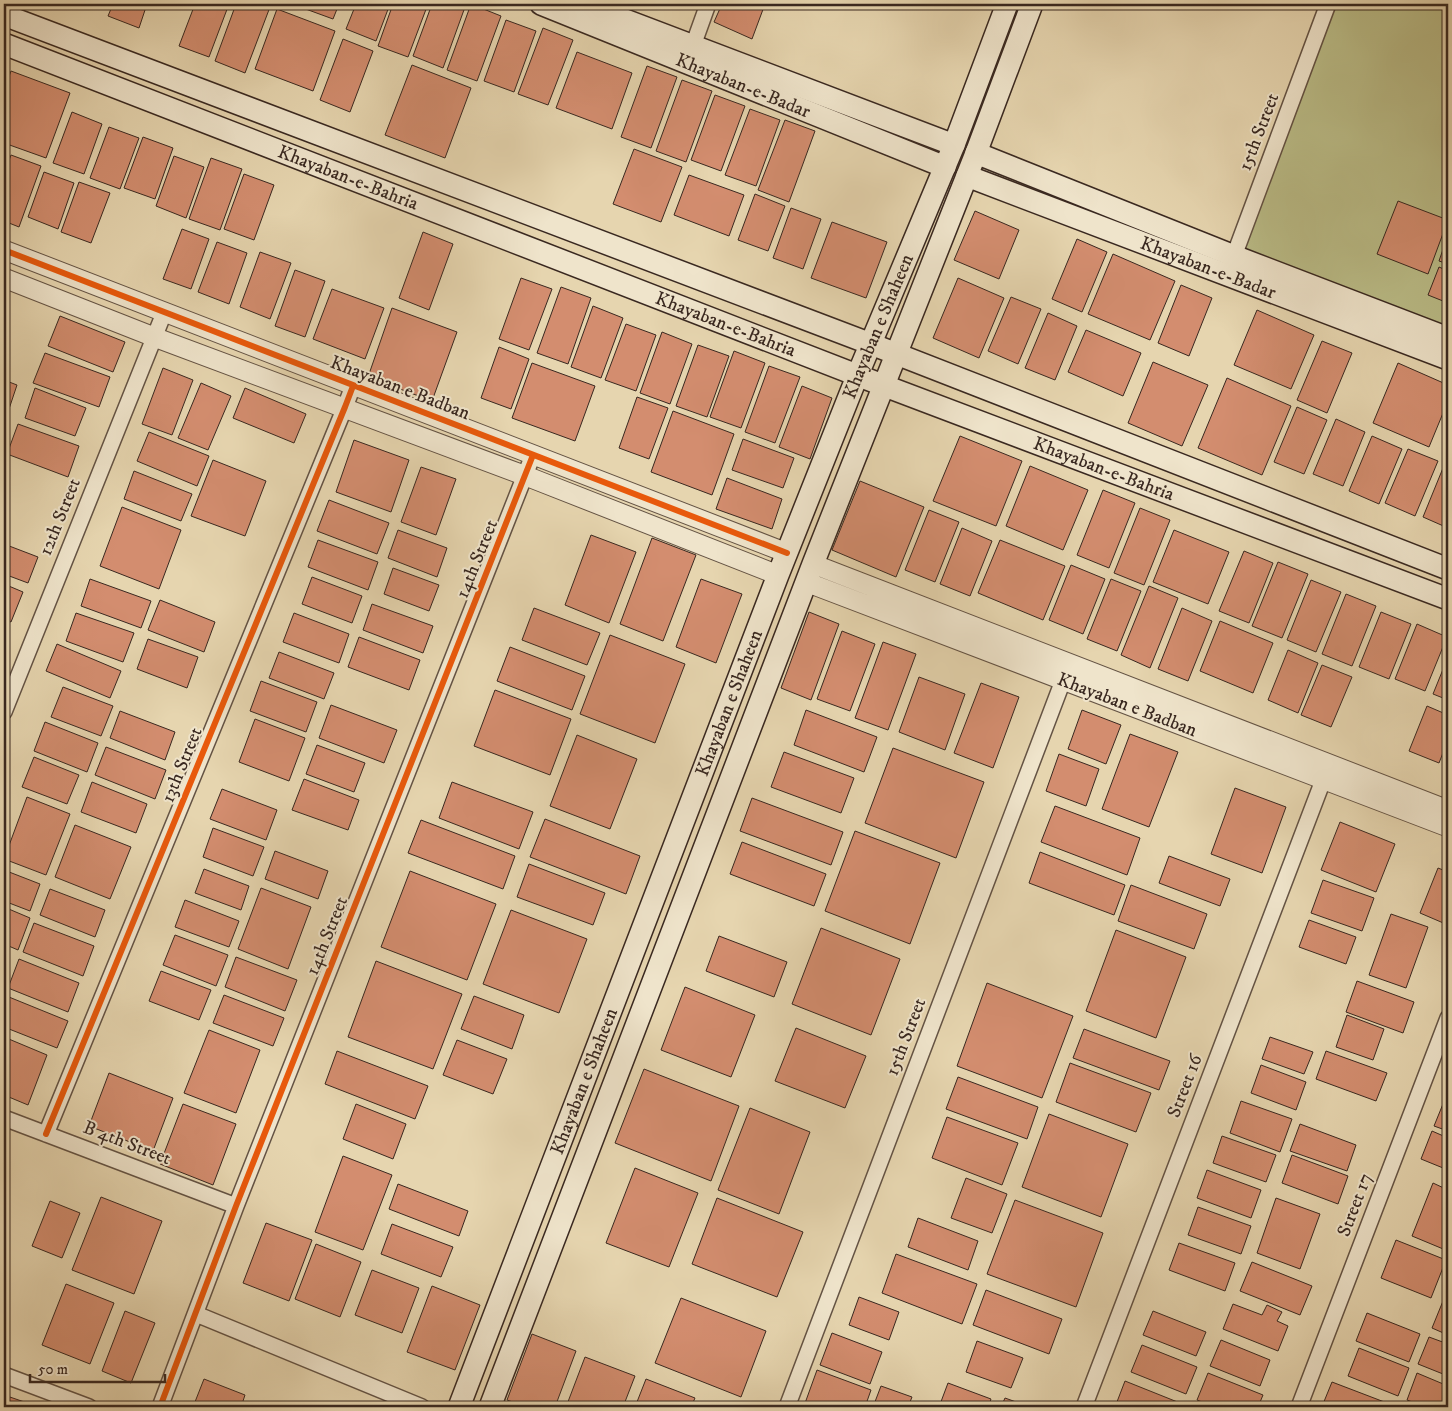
<svg xmlns="http://www.w3.org/2000/svg" width="1452" height="1411" font-family="'IM FELL DW Pica',serif">
<style>
.green{fill:#babc87;stroke:#7a7254}
.building{fill:#d38d6f;stroke:#392820}
.lines{fill:none;stroke-linecap:round;stroke-linejoin:round}
.minor-casing{stroke:#645344;stroke-width:18}
.tertiary-casing{stroke:#645344;stroke-width:21}
.secondary-casing{stroke:#392820;stroke-width:24}
.minor{stroke:#efe4cb;stroke-width:15}
.tertiary{stroke:#efe4cb;stroke-width:19}
.secondary{stroke:#efe4cb;stroke-width:21}
.cycleway-casing{stroke:#efe4cb;stroke-width:9}
.cycleway{stroke:#e8590c;stroke-width:6}
.labels{text-anchor:middle;dominant-baseline:central;stroke-width:4;stroke-linejoin:round;paint-order:stroke}
.street-label{font-size:19px;fill:#392820;stroke:#efe4cb}
</style>
<rect width="100%" height="100%" fill="#e6d5af"/>
<filter id="stains"><feTurbulence type="fractalNoise" baseFrequency=".004" numOctaves="4"/><feColorMatrix values="0 0 0 0 .2 0 0 0 0 .09 0 0 0 0 .02 0 0 0 .5 -.17"/></filter>
<radialGradient id="worn" r=".72"><stop offset=".6" stop-color="#630" stop-opacity="0"/><stop offset="1" stop-color="#630" stop-opacity=".3"/></radialGradient>
<path class="green" d="M1334,4H1448V328L1242,251Z"/>
<path class="building" d="M113,4H147L139,28L108,16Z
M195,4H229L209,57L179,46Z
M236,4H261L270,7L245,73L215,61Z
M292,4H339L333,19Z
M356,4H390L376,41L346,29Z
M393,4H428L408,57L378,46Z
M432,4H457L465,7L443,68L413,56Z
M471,4L501,16L477,81L447,70Z
M722,4H765L752,39L714,22Z
M277,9L335,31L313,91L255,69Z
M506,20L536,31L514,92L484,81Z
M543,28L573,40L548,105L518,94Z
M343,39L373,51L350,112L320,100Z
M577,52L632,73L612,129L556,108Z
M412,65L471,88L445,158L385,135Z
M647,66L677,77L651,148L621,137Z
M11,71L70,93L46,158L4,143V90Z
M682,80L712,91L686,162L656,151Z
M715,95L745,106L721,171L691,160Z
M750,109L780,120L756,186L725,175Z
M72,112L102,124L84,174L53,163Z
M785,120L815,131L789,202L758,190Z
M109,127L139,138L120,189L90,178Z
M143,137L173,148L155,199L124,188Z
M634,149L682,167L661,222L613,204Z
M11,155L41,166L19,227L4,221V174Z
M174,156L204,167L186,218L156,206Z
M211,158L242,169L220,230L189,219Z
M44,172L74,183L58,229L28,217Z
M244,174L274,185L254,240L224,229Z
M689,175L744,195L729,236L674,215Z
M79,182L110,193L91,243L61,232Z
M755,194L785,206L768,251L738,240Z
M1398,201L1448,220L1428,274L1377,254Z
M791,208L821,219L803,269L773,258Z
M975,211L1019,230L999,279L954,260Z
M832,222L887,242L866,298L811,278Z
M182,229L209,239L191,289L163,279Z
M423,232L453,244L429,310L399,298Z
M1448,235V264L1439,261Z
M1077,239L1107,252L1082,312L1052,299Z
M217,242L247,253L229,304L198,292Z
M260,252L291,263L270,319L240,307Z
M1113,254L1175,281L1150,340L1088,314Z
M1439,267L1448,271V303L1428,295Z
M295,270L325,281L305,337L275,326Z
M521,278L552,289L529,350L499,339Z
M958,278L1004,298L979,358L933,338Z
M1181,285L1212,298L1189,356L1158,343Z
M561,287L591,298L568,364L537,353Z
M332,289L384,308L365,359L313,339Z
M1011,297L1041,309L1018,364L988,351Z
M593,306L623,318L601,378L571,367Z
M392,308L457,332L432,401L368,377Z
M1257,310L1314,335L1291,389L1234,365Z
M1048,313L1077,326L1055,380L1025,368Z
M60,316L125,342L113,372L48,346Z
M626,324L656,335L636,391L605,380Z
M1086,330L1141,353L1123,396L1068,372Z
M662,332L692,344L670,404L640,393Z
M1322,341L1352,353L1327,413L1297,400Z
M698,345L729,356L707,417L676,406Z
M499,347L529,359L511,409L481,398Z
M734,351L765,363L741,428L710,417Z
M45,353L110,377L99,407L33,383Z
M1153,362L1208,385L1182,446L1128,423Z
M532,363L595,386L575,441L512,418Z
M1398,363L1448,385V401L1429,447L1373,423Z
M769,366L800,377L775,443L745,432Z
M163,368L193,380L172,435L142,424Z
M1227,378L1291,406L1262,475L1198,448Z
M4,380L17,385L5,421L4,420Z
M201,383L231,396L208,450L178,438Z
M802,386L832,398L810,459L779,447Z
M35,388L86,408L75,436L25,418Z
M245,388L306,414L294,443L233,418Z
M637,397L668,408L649,459L619,448Z
M1297,407L1327,420L1304,474L1274,462Z
M673,411L734,434L712,495L651,472Z
M1336,419L1365,432L1343,486L1313,474Z
M18,424L79,446L68,477L7,454Z
M149,432L209,456L197,486L137,461Z
M960,436L1022,461L996,526L933,501Z
M1372,436L1402,449L1379,504L1349,491Z
M743,439L794,458L783,488L732,470Z
M354,440L409,460L391,512L336,492Z
M1408,449L1438,461L1415,516L1385,503Z
M213,460L266,481L245,536L191,516Z
M1030,466L1088,490L1063,550L1006,526Z
M421,467L456,479L436,535L401,522Z
M1443,468L1448,470V528L1423,517Z
M134,471L192,494L181,521L124,499Z
M727,478L782,499L772,529L716,509Z
M860,481L924,507L896,577L832,550Z
M1103,490L1135,503L1109,568L1077,555Z
M329,500L389,523L377,554L317,531Z
M122,507L181,530L159,589L100,566Z
M1140,508L1170,520L1144,585L1114,573Z
M929,510L959,522L935,582L905,570Z
M962,528L992,541L970,596L940,584Z
M398,530L447,548L437,577L388,558Z
M1174,530L1229,552L1208,604L1153,582Z
M591,535L636,552L609,623L565,605Z
M652,538L696,555L663,641L620,624Z
M318,540L378,562L368,590L308,567Z
M1000,540L1065,566L1043,620L978,593Z
M4,544L38,557L28,583L4,574Z
M1244,551L1273,563L1249,623L1219,611Z
M1278,562L1308,574L1282,638L1252,626Z
M1071,565L1105,579L1083,634L1049,620Z
M393,568L439,585L429,611L384,594Z
M312,577L362,596L352,623L302,604Z
M90,579L151,601L141,628L81,606Z
M701,579L742,594L716,663L676,647Z
M1111,579L1141,591L1117,651L1087,639Z
M1311,580L1341,592L1316,652L1287,640Z
M4,584L23,592L11,622L4,619Z
M1149,586L1178,598L1150,668L1121,655Z
M1346,594L1376,606L1352,666L1322,654Z
M160,600L215,622L204,652L148,630Z
M372,604L433,626L423,653L363,630Z
M534,608L600,633L587,665L522,640Z
M1182,608L1212,621L1188,681L1158,669Z
M809,612L839,624L811,700L781,688Z
M1381,612L1411,624L1389,679L1359,667Z
M76,613L134,633L123,662L66,641Z
M294,613L349,634L339,663L283,642Z
M1220,621L1273,643L1253,693L1200,671Z
M1417,624L1447,637L1425,691L1395,679Z
M842,631L875,644L850,711L817,699Z
M610,635L685,664L655,743L580,714Z
M359,637L420,660L409,690L348,667Z
M148,639L198,657L187,688L137,669Z
M883,642L916,654L888,730L855,718Z
M57,644L121,671L110,698L46,671Z
M510,647L585,676L572,710L497,681Z
M1288,650L1318,663L1298,713L1268,700Z
M279,652L334,673L324,699L269,678Z
M1448,657V700L1433,694Z
M1322,665L1352,677L1331,727L1301,715Z
M919,677L965,694L945,750L899,732Z
M261,681L317,702L306,732L250,711Z
M981,683L1019,697L993,768L954,753Z
M63,687L113,706L101,736L51,717Z
M495,690L571,719L550,775L474,746Z
M331,705L397,730L384,763L319,738Z
M1427,706L1448,715V740L1439,763L1409,751Z
M806,710L877,737L864,772L794,745Z
M1082,710L1121,725L1106,764L1068,749Z
M120,711L175,732L165,760L110,738Z
M255,719L305,738L289,781L239,762Z
M45,722L98,743L87,772L34,751Z
M1130,734L1178,752L1149,827L1102,809Z
M577,735L637,759L610,829L550,806Z
M317,745L365,763L354,792L306,774Z
M106,747L166,770L155,799L95,775Z
M893,748L984,782L956,858L865,823Z
M784,752L854,778L841,813L771,787Z
M1059,754L1099,769L1086,806L1046,791Z
M34,757L79,775L67,804L22,787Z
M304,779L359,800L348,830L292,810Z
M92,782L147,804L136,833L81,812Z
M452,782L533,812L519,849L439,818Z
M1235,788L1286,807L1262,873L1211,854Z
M222,789L277,810L266,840L210,819Z
M27,797L70,814L46,875L4,859Z
M752,798L843,832L831,865L740,831Z
M1055,806L1140,838L1127,875L1041,842Z
M545,819L640,856L626,894L530,857Z
M421,820L515,856L503,889L408,853Z
M1340,822L1395,844L1376,892L1321,870Z
M75,825L131,847L110,899L55,877Z
M213,828L264,847L253,876L203,857Z
M855,831L940,863L910,944L825,911Z
M742,842L826,874L814,906L730,874Z
M275,851L328,871L318,899L265,879Z
M1040,852L1125,885L1114,915L1029,883Z
M1169,856L1230,879L1220,906L1159,883Z
M529,864L605,893L593,925L517,897Z
M1438,868L1448,872V925L1420,913Z
M204,869L249,886L241,910L195,893Z
M4,870L40,884L30,911L4,901Z
M410,871L496,904L467,980L381,947Z
M1323,880L1374,898L1362,931L1311,913Z
M1131,885L1207,914L1194,949L1118,921Z
M261,888L311,907L288,969L238,949Z
M50,889L105,910L95,937L40,915Z
M185,900L239,921L229,947L175,927Z
M4,907L30,918L18,950L4,944Z
M511,910L587,939L559,1013L483,984Z
M1391,914L1428,927L1406,988L1369,975Z
M1309,920L1356,937L1346,964L1299,947Z
M34,923L94,946L83,976L23,952Z
M821,928L900,959L871,1035L792,1004Z
M1116,930L1186,957L1156,1038L1086,1011Z
M175,935L228,955L216,986L163,965Z
M719,936L787,962L774,997L706,971Z
M236,957L297,980L285,1011L225,987Z
M19,959L79,983L68,1012L8,988Z
M376,961L462,994L433,1069L348,1037Z
M161,971L211,990L199,1020L149,1001Z
M1357,981L1414,1002L1403,1033L1346,1012Z
M987,983L1073,1016L1042,1098L957,1066Z
M685,987L755,1015L731,1077L661,1050Z
M4,995L68,1021L57,1048L4,1027Z
M224,995L284,1018L273,1046L213,1023Z
M474,996L524,1015L512,1049L461,1029Z
M1347,1015L1384,1029L1373,1060L1336,1047Z
M796,1028L866,1056L845,1108L775,1081Z
M1084,1029L1170,1061L1159,1090L1073,1058Z
M209,1030L260,1050L236,1113L184,1093Z
M4,1037L47,1055L28,1105L4,1095Z
M1270,1037L1313,1052L1304,1074L1262,1059Z
M457,1040L507,1059L493,1094L443,1075Z
M337,1051L428,1086L415,1119L325,1084Z
M1326,1051L1387,1073L1376,1101L1316,1079Z
M1070,1063L1151,1093L1136,1132L1056,1102Z
M1261,1065L1306,1082L1296,1110L1251,1093Z
M644,1069L739,1106L711,1181L615,1143Z
M109,1073L173,1098L153,1151L89,1126Z
M958,1077L1038,1107L1027,1139L946,1109Z
M1445,1099L1448,1100V1131L1434,1126Z
M1241,1101L1292,1119L1280,1152L1230,1133Z
M183,1104L236,1124L213,1185L160,1164Z
M356,1104L406,1124L393,1159L343,1139Z
M750,1108L810,1132L779,1214L718,1190Z
M1049,1114L1128,1144L1101,1217L1022,1187Z
M947,1117L1018,1143L1002,1185L932,1158Z
M1300,1124L1356,1145L1347,1171L1290,1151Z
M1432,1131L1448,1138V1170L1421,1159Z
M1222,1136L1276,1155L1266,1182L1213,1163Z
M1292,1155L1348,1176L1338,1204L1282,1183Z
M343,1156L392,1175L363,1250L315,1232Z
M635,1168L698,1193L669,1267L606,1243Z
M1207,1170L1261,1190L1251,1218L1197,1198Z
M966,1178L1007,1194L992,1233L951,1218Z
M1433,1183L1448,1190V1251L1412,1236Z
M398,1184L468,1211L459,1236L389,1209Z
M101,1197L162,1221L134,1294L72,1270Z
M717,1198L803,1232L777,1297L692,1264Z
M1276,1198L1320,1214L1300,1269L1257,1253Z
M1015,1200L1103,1233L1076,1307L987,1274Z
M50,1201L80,1213L62,1258L32,1246Z
M1198,1207L1251,1226L1241,1254L1188,1235Z
M918,1218L978,1241L968,1270L908,1247Z
M266,1223L312,1240L289,1301L243,1283Z
M392,1224L453,1247L441,1277L381,1254Z
M1396,1240L1446,1260L1431,1298L1381,1278Z
M1179,1243L1235,1263L1225,1291L1169,1270Z
M316,1244L361,1262L340,1317L295,1299Z
M896,1254L977,1284L962,1324L882,1293Z
M1252,1262L1312,1286L1300,1315L1240,1291Z
M372,1270L419,1288L402,1333L355,1315Z
M66,1284L114,1303L90,1364L42,1345Z
M432,1286L480,1305L455,1370L407,1352Z
M986,1290L1062,1319L1049,1354L973,1325Z
M859,1297L899,1312L889,1340L849,1325Z
M681,1298L766,1331L741,1397L655,1363Z
M1443,1301L1448,1303V1335L1432,1328Z
M1233,1304L1262,1315L1267,1305L1282,1312L1277,1321L1288,1326L1278,1351L1223,1329Z
M125,1311L155,1323L131,1383L102,1371Z
M1153,1311L1206,1332L1196,1356L1143,1335Z
M1367,1313L1420,1334L1409,1362L1356,1341Z
M832,1333L882,1352L870,1384L820,1365Z
M532,1334L576,1351L555,1407H527L507,1400Z
M1429,1337L1448,1344V1376L1418,1364Z
M1221,1340L1270,1360L1260,1386L1210,1366Z
M977,1341L1023,1358L1011,1388L966,1372Z
M1142,1345L1197,1367L1186,1394L1131,1372Z
M1359,1348L1409,1368L1398,1396L1348,1376Z
M585,1357L635,1376L623,1407H566Z
M817,1370L871,1390L865,1407L804,1406Z
M1208,1373L1263,1395L1258,1407H1215L1197,1400Z
M1417,1373L1448,1386V1407H1426L1407,1400Z
M204,1379L245,1395L241,1407H193Z
M646,1379L695,1398L691,1407H635Z
M1125,1381L1180,1403L1178,1407H1115Z
M1332,1382L1387,1403L1385,1407H1331L1323,1404Z
M948,1383L991,1399L988,1407H939Z
M881,1386L912,1397L908,1407H873Z
M4,1395L39,1407H4Z
M1005,1398L1030,1407H1001Z"/>
<g class="lines">
<defs>
<path id="minor" d="M690,54L708,4
M1231,264L1328,4
M4,712L164,313
M4,1118L236,1206
M46,1134L345,407L353,386
M196,1314L422,1407
M4,1375L89,1407
M160,1407L236,1206L533,455
M787,1407L1067,670
M1084,1407L1327,770
M1299,1407L1448,1018"/>
<path id="tertiary" d="M4,250L787,553
M4,278L154,337L526,476L778,575
M813,564L1448,810
M806,582L1448,827"/>
<g id="secondary">
<path id="s1" d="M541,4L945,167"/>
<path d="M583,4L954,145"/>
<path d="M4,15L871,344L1448,569"/>
<path id="s2" d="M4,44L885,386L1448,599"/>
<path d="M976,153L1234,256L1448,338"/>
<path id="s3" d="M967,176L1448,359"/>
<path id="s4" d="M459,1407L778,575L858,374L954,145L1007,4"/>
<path d="M490,1407L813,564L976,153L1032,4"/>
</g>
</defs>
<use href="#minor" class="minor-casing"/>
<use href="#tertiary" class="tertiary-casing"/>
<use href="#secondary" class="secondary-casing"/>
<use href="#minor" class="minor"/>
<use href="#tertiary" class="tertiary"/>
<use href="#secondary" class="secondary"/>
<defs>
<path id="cycleway" d="M4,250L787,553
M46,1134L345,407L353,386
M160,1407L236,1206L533,455"/>
</defs>
<use href="#cycleway" class="cycleway-casing"/>
<use href="#cycleway" class="cycleway"/>
</g>
<g class="labels">
<g class="street-label">
<text stroke="none"><textPath href="#s1" startOffset="218">Khayaban-e-Badar</textPath></text>
<text transform="translate(1259 132) rotate(-69)">15th Street</text>
<text stroke="none"><textPath href="#s2" startOffset="369">Khayaban-e-Bahria</textPath></text>
<text stroke="none"><textPath href="#s3" startOffset="258">Khayaban-e-Badar</textPath></text>
<text stroke="none"><textPath href="#s2" startOffset="774">Khayaban-e-Bahria</textPath></text>
<text stroke="none"><textPath href="#s4" startOffset="1159">Khayaban e Shaheen</textPath></text>
<text transform="translate(400 388) rotate(21)">Khayaban e Badban</text>
<text stroke="none"><textPath href="#s2" startOffset="1179">Khayaban-e-Bahria</textPath></text>
<text transform="translate(60 517) rotate(-68)">12th Street</text>
<text transform="translate(477 559) rotate(-68)">14th Street</text>
<text stroke="none"><textPath href="#s4" startOffset="754">Khayaban e Shaheen</textPath></text>
<text transform="translate(1127 705) rotate(21)">Khayaban e Badban</text>
<text transform="translate(182 765) rotate(-68)">13th Street</text>
<text transform="translate(327 936) rotate(-68)">14th Street</text>
<text transform="translate(906 1037) rotate(-69)">15th Street</text>
<text stroke="none"><textPath href="#s4" startOffset="349">Khayaban e Shaheen</textPath></text>
<text transform="translate(1185 1086) rotate(-69)">Street 16</text>
<text transform="translate(127 1143) rotate(21)">B 4th Street</text>
<text transform="translate(1355 1205) rotate(-69)">Street 17</text>
</g>
</g>
<rect width="1452" height="1411" fill="none" stroke="#e6d5af" stroke-width="20"/>
<rect x="5" y="5" width="1442" height="1401" fill="none" stroke="#392820" stroke-width="2.5"/>
<rect x="10" y="10" width="1432" height="1391" fill="none" stroke="#392820"/>
<path d="M30 1374v8h135v-8" fill="none" stroke="#392820" stroke-width="2.5"/>
<text x="38" y="1374" font-size="15" fill="#392820" stroke="#efe4cb" stroke-width="4" paint-order="stroke">50 m</text>
<rect width="100%" height="100%" filter="url(#stains)"/>
<rect width="100%" height="100%" fill="url(#worn)"/>
</svg>
